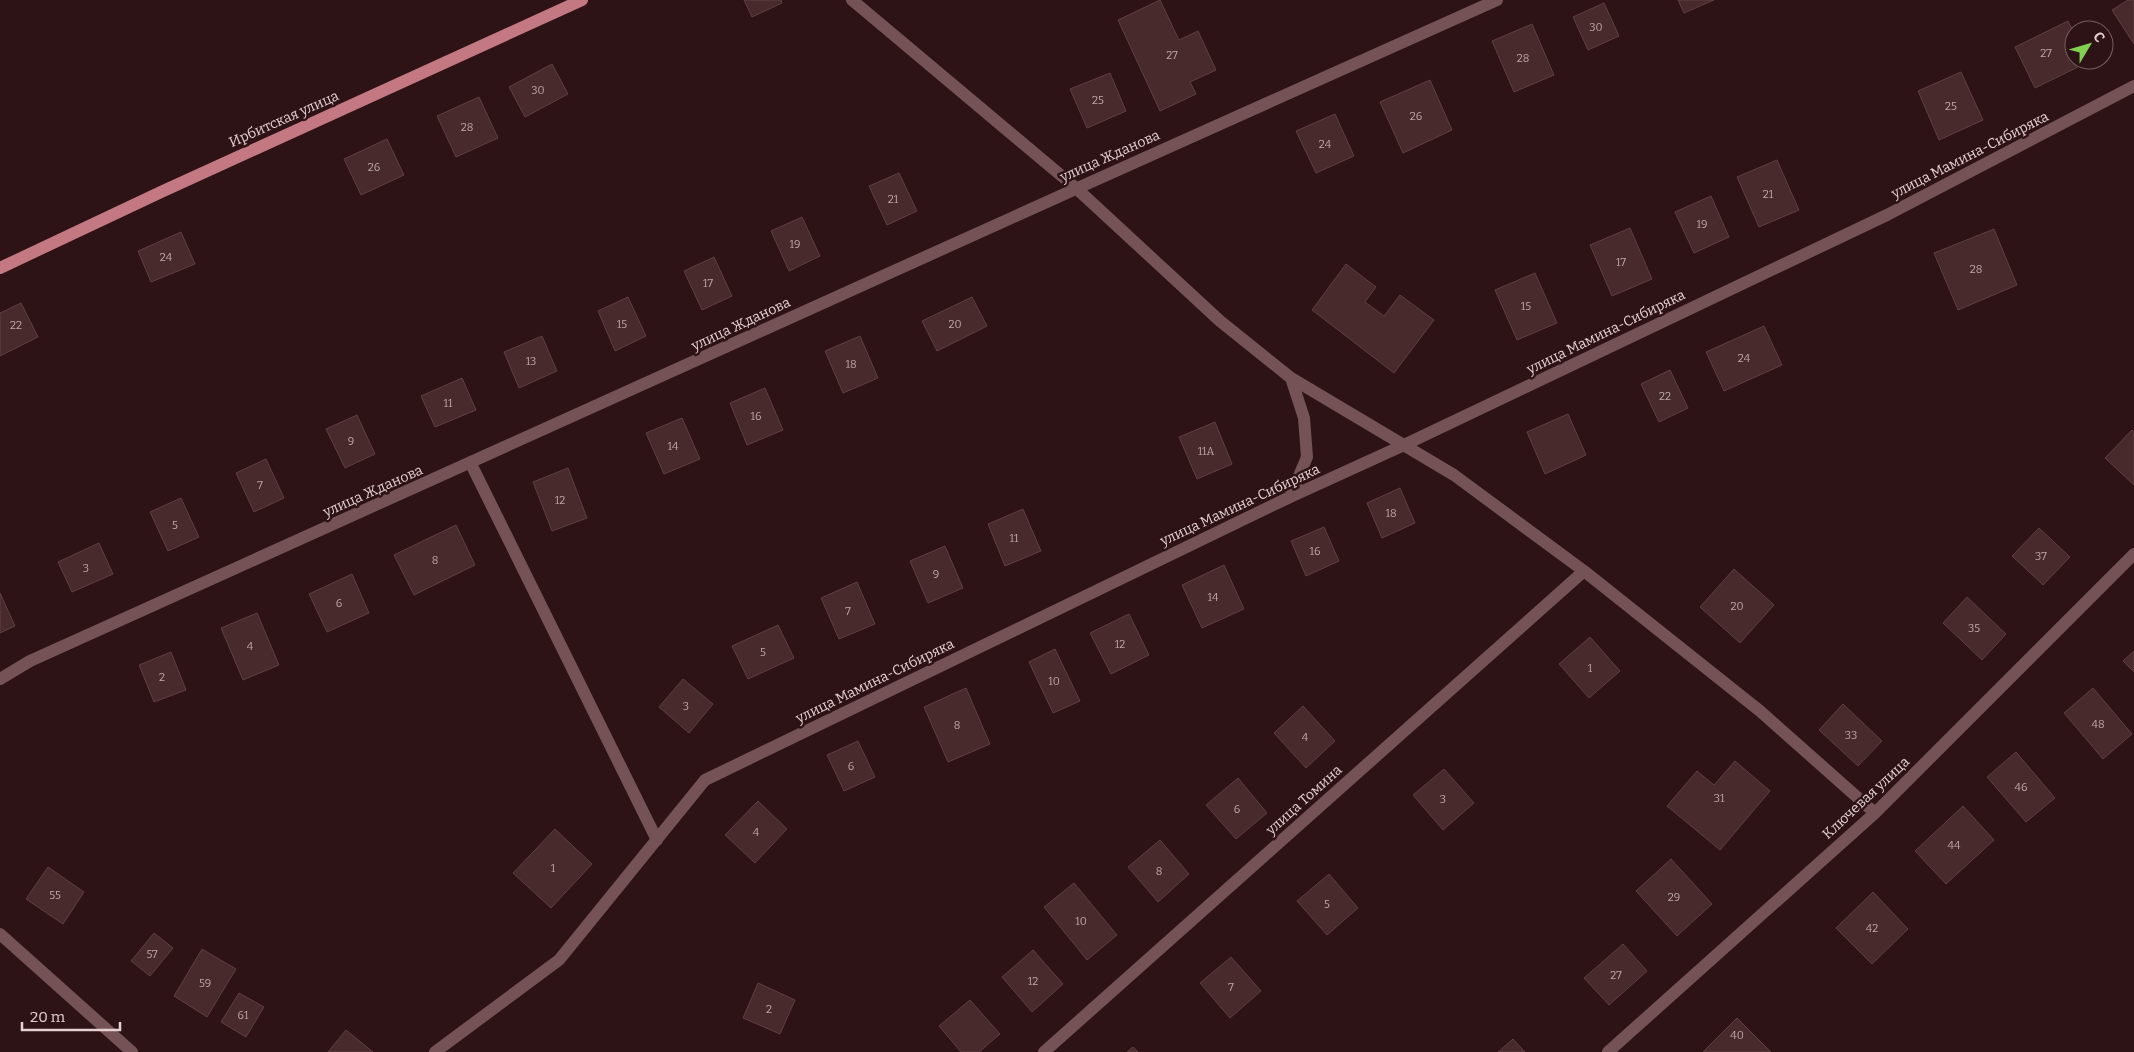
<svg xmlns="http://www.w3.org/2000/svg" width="2134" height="1052" font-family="Bitter,serif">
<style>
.building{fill:#482a2d;stroke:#5f3f43}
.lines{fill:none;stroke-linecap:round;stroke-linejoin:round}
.minor{stroke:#745256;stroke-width:12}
.primary{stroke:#c37882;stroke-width:12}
.labels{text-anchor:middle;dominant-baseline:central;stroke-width:5;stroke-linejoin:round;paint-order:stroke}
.number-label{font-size:11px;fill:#bea7a9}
.street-label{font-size:14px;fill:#e5d1d2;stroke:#2d1216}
</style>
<rect width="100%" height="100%" fill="#2d1216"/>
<path class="building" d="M744,0H781L782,3L752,17Z
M1160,0L1179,40L1198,31L1216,70L1190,82L1196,94L1160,111L1118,20Z
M1678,0H1714L1684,13Z
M2128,0H2134V44L2112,10Z
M1604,3L1619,36L1588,50L1573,17Z
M2068,21L2074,33V60H2087L2088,62L2035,88L2015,47Z
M1532,24L1554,75L1514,92L1492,41Z
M552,64L568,94L525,117L509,87Z
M1961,72L1983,120L1939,140L1918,91Z
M1110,73L1126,111L1087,128L1070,89Z
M1430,80L1452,130L1403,153L1380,102Z
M479,97L498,138L456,157L437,116Z
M1335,114L1354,156L1316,173L1296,131Z
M387,139L404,175L361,195L344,159Z
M1777,160L1799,210L1759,227L1737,177Z
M899,173L917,211L887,225L869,186Z
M1711,196L1729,237L1694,253L1675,212Z
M802,217L820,256L789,271L771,231Z
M1630,228L1652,279L1612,296L1590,245Z
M1994,229L2017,285L1958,310L1934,253Z
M181,232L195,264L151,282L138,251Z
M714,257L732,296L702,310L684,271Z
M1346,264L1376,287L1365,302L1384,316L1400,295L1434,320L1394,373L1312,310Z
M1535,273L1557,323L1517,340L1495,290Z
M628,297L646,336L615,351L598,311Z
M972,297L987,326L937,351L922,321Z
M21,303L38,337L0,356V313Z
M1764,326L1782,365L1724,391L1706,352Z
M542,336L557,371L519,388L504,352Z
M860,336L878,378L843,393L825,351Z
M1670,370L1688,408L1659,422L1641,384Z
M462,378L476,410L435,427L421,396Z
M765,388L783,430L747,445L730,403Z
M1568,414L1586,455L1545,474L1527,432Z
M357,415L375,454L345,468L326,429Z
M682,418L700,459L664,474L646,433Z
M1215,422L1232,464L1197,479L1179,437Z
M2132,430L2134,432V485L2105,458Z
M266,459L284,498L254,512L236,473Z
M568,468L587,518L552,531L533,482Z
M1400,488L1415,523L1382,538L1367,503Z
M181,498L199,537L168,551L150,512Z
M1023,509L1041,551L1005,566L988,524Z
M456,525L475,565L414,595L394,555Z
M1324,527L1339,561L1306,576L1291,541Z
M2039,528L2070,557L2043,585L2012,556Z
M99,543L113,574L72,592L58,562Z
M945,546L963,588L928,603L910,561Z
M1224,565L1244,609L1202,628L1182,585Z
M1734,569L1774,605L1740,643L1700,607Z
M352,574L369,613L327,632L309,594Z
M857,582L875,624L839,639L821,598Z
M0,593L15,626L0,633Z
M1967,597L2006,634L1982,660L1943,623Z
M257,613L279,665L243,680L221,628Z
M1129,614L1149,655L1111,674L1090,633Z
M778,625L794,658L748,679L732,646Z
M1590,637L1620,671L1589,698L1559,664Z
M1055,649L1080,701L1053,713L1029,662Z
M2134,651V672L2123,661Z
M171,652L186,690L154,702L139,665Z
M683,679L713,704L689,733L659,707Z
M966,688L990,744L948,762L924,707Z
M2093,688L2132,734L2103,759L2064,713Z
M1843,704L1882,741L1858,766L1819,730Z
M1303,706L1335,741L1306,768L1274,733Z
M858,741L875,777L844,791L827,755Z
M2016,752L2055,798L2026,822L1987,777Z
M1735,761L1770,791L1720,850L1667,806L1697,771L1714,785Z
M1444,769L1474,803L1443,830L1413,795Z
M1238,778L1267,813L1236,839L1206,805Z
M758,801L787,829L755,863L725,835Z
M1963,806L1994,840L1946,884L1915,851Z
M555,829L592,864L551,908L513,873Z
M1160,840L1189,874L1158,902L1128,867Z
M1671,859L1712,904L1677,936L1636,891Z
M48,867L84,892L63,924L26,899Z
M1329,874L1358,908L1327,935L1297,901Z
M1074,883L1117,935L1087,960L1044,907Z
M1873,892L1908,929L1872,964L1836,928Z
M154,933L173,948L150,976L131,961Z
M1623,944L1647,971L1609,1005L1584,978Z
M202,949L236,969L207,1017L174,996Z
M1033,950L1063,984L1032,1012L1002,977Z
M1231,957L1261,991L1230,1018L1200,983Z
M758,983L795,1000L780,1034L743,1018Z
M239,993L264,1007L246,1037L221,1022Z
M970,1000L1000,1034L979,1052H961L939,1026Z
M1737,1018L1771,1052H1703Z
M346,1030L373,1052H328Z
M1513,1039L1525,1052H1498Z
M1133,1047L1138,1052H1127Z"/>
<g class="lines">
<path class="minor" d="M852,0L1076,188L1220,321L1291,378L1454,475L1584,571L1760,711L1875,813
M471,464L657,840
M1290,497L1307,457L1304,418L1291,378
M0,679L30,661C520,442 1007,218 1497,0
M0,934L132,1052
M435,1052L559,960L705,780L1290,497L1404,445L1887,215L2134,86
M1044,1052L1584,571
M1608,1052L1875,813L2134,554"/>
<path class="primary" d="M0,268L161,192L582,0"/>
</g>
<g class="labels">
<g class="number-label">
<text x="1596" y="27">30</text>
<text x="2046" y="53">27</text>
<text x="1172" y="55">27</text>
<text x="1523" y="58">28</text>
<text x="538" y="90">30</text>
<text x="1098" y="100">25</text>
<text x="1951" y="106">25</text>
<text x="1416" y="116">26</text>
<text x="467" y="127">28</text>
<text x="1325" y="144">24</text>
<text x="374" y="167">26</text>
<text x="1768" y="194">21</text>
<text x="893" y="199">21</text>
<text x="1702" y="224">19</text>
<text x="795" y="244">19</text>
<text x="166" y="257">24</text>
<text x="1621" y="262">17</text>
<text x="1976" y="269">28</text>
<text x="708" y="283">17</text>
<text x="1526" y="306">15</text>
<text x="622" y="324">15</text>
<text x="955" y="324">20</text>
<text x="16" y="325">22</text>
<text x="1744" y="358">24</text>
<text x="531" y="361">13</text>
<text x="851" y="364">18</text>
<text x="1665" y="396">22</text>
<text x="448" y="403">11</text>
<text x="756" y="416">16</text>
<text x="351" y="441">9</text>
<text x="673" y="446">14</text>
<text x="1206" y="451">11А</text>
<text x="260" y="485">7</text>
<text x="560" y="500">12</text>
<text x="1391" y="513">18</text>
<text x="175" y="525">5</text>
<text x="1014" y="538">11</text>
<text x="1315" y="551">16</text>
<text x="2041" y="556">37</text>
<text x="435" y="560">8</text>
<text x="86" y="568">3</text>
<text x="936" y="574">9</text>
<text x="1213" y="597">14</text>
<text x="339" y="603">6</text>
<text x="1737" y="606">20</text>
<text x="848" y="611">7</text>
<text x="1974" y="628">35</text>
<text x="1120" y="644">12</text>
<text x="250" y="646">4</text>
<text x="763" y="652">5</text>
<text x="1590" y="668">1</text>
<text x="162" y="677">2</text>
<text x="1054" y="681">10</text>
<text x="686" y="706">3</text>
<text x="2098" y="724">48</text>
<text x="957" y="725">8</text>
<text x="1851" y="735">33</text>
<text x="1305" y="737">4</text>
<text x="851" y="766">6</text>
<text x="2021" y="787">46</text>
<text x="1719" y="798">31</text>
<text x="1443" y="799">3</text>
<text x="1237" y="809">6</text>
<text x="756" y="832">4</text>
<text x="1954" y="845">44</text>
<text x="553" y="868">1</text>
<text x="1159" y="871">8</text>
<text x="55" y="895">55</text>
<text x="1674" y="897">29</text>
<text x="1327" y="904">5</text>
<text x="1081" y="921">10</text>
<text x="1872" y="928">42</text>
<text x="152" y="954">57</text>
<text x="1616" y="975">27</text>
<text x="1033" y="981">12</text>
<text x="205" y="983">59</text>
<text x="1231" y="987">7</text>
<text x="769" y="1009">2</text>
<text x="243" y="1015">61</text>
<text x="1737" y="1035">40</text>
</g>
<g class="street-label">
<text transform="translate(284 119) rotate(-24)">Ирбитская улица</text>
<text transform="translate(1970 155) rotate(-27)">улица Мамина-Сибиряка</text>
<text transform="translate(1110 156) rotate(-24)">улица Жданова</text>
<text transform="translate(741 324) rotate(-25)">улица Жданова</text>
<text transform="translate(1606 332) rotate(-26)">улица Мамина-Сибиряка</text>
<text transform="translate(373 491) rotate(-24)">улица Жданова</text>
<text transform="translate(1240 505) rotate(-25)">улица Мамина-Сибиряка</text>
<text transform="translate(875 681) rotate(-26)">улица Мамина-Сибиряка</text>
<text transform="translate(1866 798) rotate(-43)">Ключевая улица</text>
<text transform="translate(1304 800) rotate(-42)">улица Томина</text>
</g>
</g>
<g transform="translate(2089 45) rotate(52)"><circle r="24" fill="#2d1216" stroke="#775e61"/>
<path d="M0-4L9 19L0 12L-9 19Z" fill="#80d052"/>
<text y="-8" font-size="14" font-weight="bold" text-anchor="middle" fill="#e5d1d2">С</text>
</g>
<path d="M22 1022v8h98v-8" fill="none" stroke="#e5d1d2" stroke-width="2.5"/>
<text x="30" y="1022" font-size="15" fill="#e5d1d2" stroke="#2d1216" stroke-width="4" paint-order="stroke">20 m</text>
</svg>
